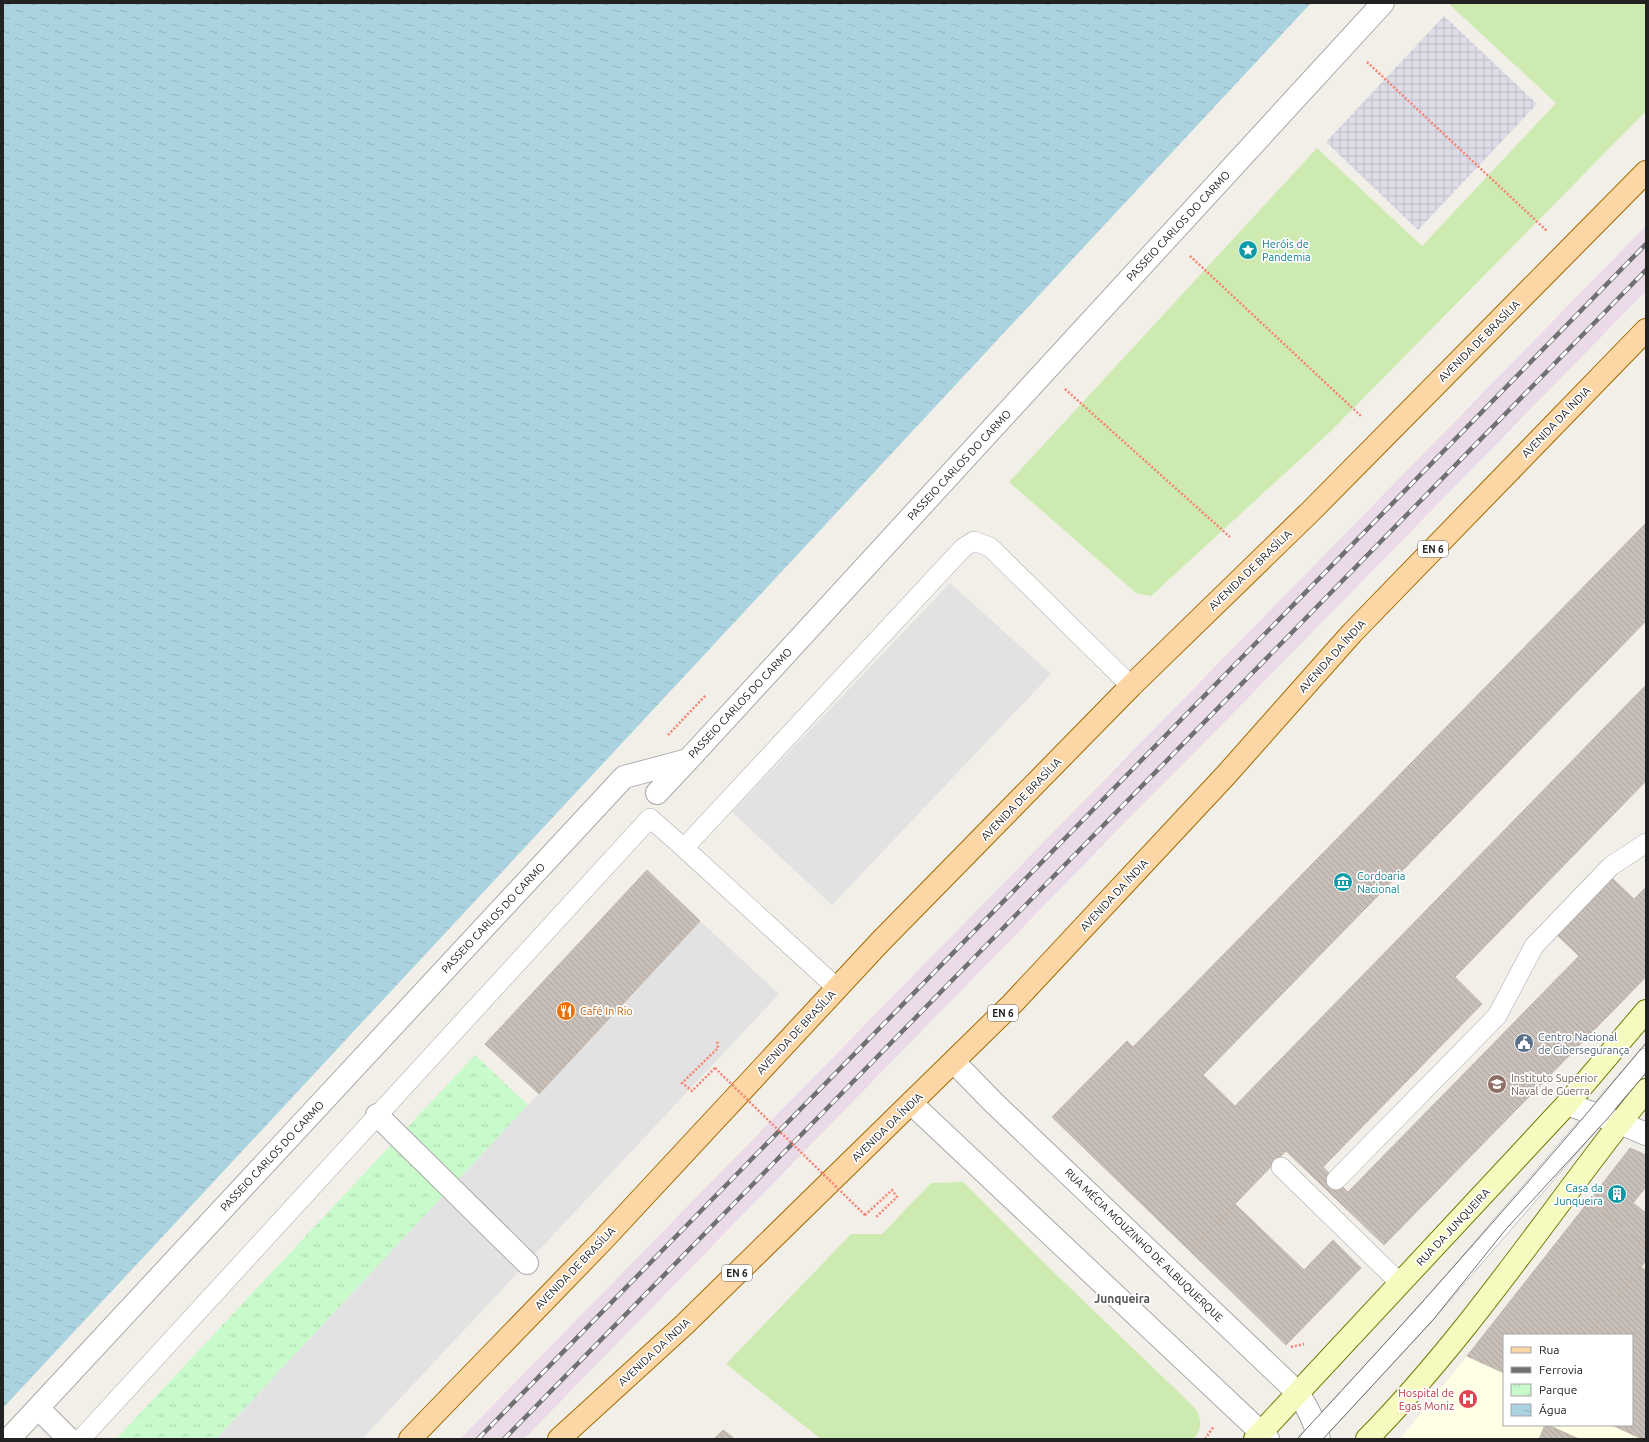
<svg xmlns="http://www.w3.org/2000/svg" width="1649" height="1442" font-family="Ubuntu,sans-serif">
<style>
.education{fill:#ffffe5}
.railway{fill:#ebdbe8}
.grass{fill:#cdebb0}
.park{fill:url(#park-tufts)}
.parking{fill:#e2e2e2}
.plaza{fill:url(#plaza-grid)}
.water{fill:url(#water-ripples)}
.building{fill:url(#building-back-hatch);stroke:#c4b6ab}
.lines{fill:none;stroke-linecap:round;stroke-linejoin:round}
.service-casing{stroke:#a9a9a9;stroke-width:20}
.pedestrian-casing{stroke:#a9a9a9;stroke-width:24}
.minor-casing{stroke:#a9a9a9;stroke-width:24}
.secondary-casing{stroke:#707d05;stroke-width:24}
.primary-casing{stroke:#a06b00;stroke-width:24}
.path{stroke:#fa8072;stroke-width:2.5;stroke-dasharray:2 2;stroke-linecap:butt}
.service{stroke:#fff;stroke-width:19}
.pedestrian{stroke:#fff;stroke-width:22}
.minor{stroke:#fff;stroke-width:22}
.secondary{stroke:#f7fabf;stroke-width:22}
.primary{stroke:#fcd6a4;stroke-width:22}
.tram{stroke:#707070;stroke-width:1}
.rail-casing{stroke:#707070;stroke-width:4.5}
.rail{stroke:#fff;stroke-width:3;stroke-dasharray:9;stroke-linecap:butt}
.path-bridge{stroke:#fa8072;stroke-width:2.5;stroke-dasharray:2 2;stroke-linecap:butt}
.labels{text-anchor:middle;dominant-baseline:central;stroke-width:3.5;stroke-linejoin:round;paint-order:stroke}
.shield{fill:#fff;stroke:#646464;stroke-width:1}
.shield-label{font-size:10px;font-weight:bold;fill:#222}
.street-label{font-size:11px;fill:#222;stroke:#fff}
.culture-label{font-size:11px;fill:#0d838f;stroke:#fff;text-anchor:start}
.food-label{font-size:11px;fill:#c56008;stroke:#fff;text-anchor:start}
.service-label{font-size:11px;fill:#4e5e75;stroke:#fff;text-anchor:start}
.education-label{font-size:11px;fill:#785e54;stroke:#fff;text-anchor:start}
.health-label{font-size:11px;fill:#be3a42;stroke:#fff;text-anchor:end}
.neighbourhood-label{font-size:12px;font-weight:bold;fill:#555;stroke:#fff}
</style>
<defs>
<pattern id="park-tufts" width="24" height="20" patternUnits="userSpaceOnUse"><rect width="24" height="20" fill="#c8facc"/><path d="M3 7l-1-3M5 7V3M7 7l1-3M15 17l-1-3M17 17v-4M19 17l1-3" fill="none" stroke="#acd6af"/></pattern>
<pattern id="plaza-grid" width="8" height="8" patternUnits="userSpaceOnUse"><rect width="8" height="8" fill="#dddde8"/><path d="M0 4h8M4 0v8" fill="none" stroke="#bdbdc7"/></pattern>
<pattern id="water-ripples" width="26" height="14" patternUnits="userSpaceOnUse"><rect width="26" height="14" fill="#aad3df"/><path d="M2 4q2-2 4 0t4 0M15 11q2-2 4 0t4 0" fill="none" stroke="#92b5bf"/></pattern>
<pattern id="building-back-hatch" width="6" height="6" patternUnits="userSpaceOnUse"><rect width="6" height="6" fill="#c7bfb8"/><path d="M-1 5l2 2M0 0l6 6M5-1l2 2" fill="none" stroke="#aba49e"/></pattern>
</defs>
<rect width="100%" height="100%" fill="#f2efe9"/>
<path class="education" d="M1467,1356L1504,1373V1425H1618L1646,1439H1400Z"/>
<path class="railway" d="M1646,226V291L1202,745L1138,809L524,1439H460Z"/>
<path class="grass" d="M1452,3H1646V111L1331,431L1151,596L1136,593L1009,482L1317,148L1422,246L1556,103L1450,5Z
M963,1182L1041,1260L1194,1407C1202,1419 1203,1427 1194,1439H821L726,1364L851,1234H882L931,1183Z"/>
<path class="park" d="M475,1055L528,1105L216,1439H116Z"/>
<path class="parking" d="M950,583L1051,674L832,905L732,812Z
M700,921L779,994L362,1439H216Z"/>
<path class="plaza" d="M1444,16L1537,104L1418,230L1326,142Z"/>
<path class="water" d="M3,3H1311L3,1408Z"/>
<path class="building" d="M1646,523V621L1203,1075L1235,1106L1646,685V781L1455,977L1482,1004L1323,1167L1348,1192L1579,956L1555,933L1611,877L1634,899L1646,887V977L1384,1245L1286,1151L1190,1251L1052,1117L1127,1041L1133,1047Z
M647,870L700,921L539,1094L485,1044Z
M1630,1148L1646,1155V1187L1633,1203L1646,1213V1246L1589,1201Z
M1589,1201L1646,1246V1261L1641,1267L1588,1335H1504V1373L1467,1356Z
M1235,1204L1304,1270L1333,1240L1361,1268L1286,1345L1190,1251Z
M1641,1267L1646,1270V1439H1642L1612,1425H1632V1335H1588Z
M1545,1425H1548L1579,1439H1539Z
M723,1430L735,1439H714Z"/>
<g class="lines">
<defs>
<path id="service" d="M837,988L684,848L963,548L974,541L990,547L1131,686
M1281,1167L1401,1284
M1336,1180L1497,1016L1534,946L1611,866L1646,843
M81,1439L650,818L684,848
M1310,1439L1426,1313L1646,1058"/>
<path id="pedestrian" d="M657,793L688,760
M377,1115L527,1263
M38,1408L69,1439
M9,1439L624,777L688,760L1383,3"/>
<path id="minor" d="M954,1062L993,1102L1298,1393C1308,1408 1315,1422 1319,1439
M911,1103L1268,1439
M1567,1104L1620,1123L1646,1134"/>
<path id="secondary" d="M1255,1439L1567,1104L1646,1011
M1367,1439C1472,1332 1553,1206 1646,1090"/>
<path id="primary" d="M410,1439L602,1241L880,942L1131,686L1311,511L1646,172
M559,1439L685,1324L1012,1004L1226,775L1352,633L1646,330"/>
</defs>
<use href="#service" class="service-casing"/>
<use href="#pedestrian" class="pedestrian-casing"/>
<use href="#minor" class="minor-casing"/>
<use href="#secondary" class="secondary-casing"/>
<use href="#primary" class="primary-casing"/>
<path class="path" d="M1367,62L1547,231
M1190,256L1362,417
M1065,389L1230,537
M668,735L706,695
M715,1068L692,1091L682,1083L718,1048L717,1040
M865,1215L892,1190L897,1197L875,1218
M1291,1347L1304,1344
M1205,1439L1214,1426"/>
<use href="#service" class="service"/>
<use href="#pedestrian" class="pedestrian"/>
<use href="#minor" class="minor"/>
<use href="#secondary" class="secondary"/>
<use href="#primary" class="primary"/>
<path class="tram" d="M1297,1439C1417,1310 1533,1179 1646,1043
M1323,1439L1433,1320L1506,1229L1608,1118L1646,1073"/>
<defs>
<path id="rail" d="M478,1439L1646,244
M504,1439L1646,270"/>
</defs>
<use href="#rail" class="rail-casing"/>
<use href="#rail" class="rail"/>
<path class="path-bridge" d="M715,1068L865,1215"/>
</g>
<defs>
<symbol id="sight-disc" viewBox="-11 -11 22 22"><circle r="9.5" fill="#0f9aa8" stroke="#fff"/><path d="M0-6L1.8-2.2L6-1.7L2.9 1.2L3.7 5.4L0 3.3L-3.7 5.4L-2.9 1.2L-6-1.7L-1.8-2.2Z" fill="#fff"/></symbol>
<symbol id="museum-disc" viewBox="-11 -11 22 22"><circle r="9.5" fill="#0f9aa8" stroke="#fff"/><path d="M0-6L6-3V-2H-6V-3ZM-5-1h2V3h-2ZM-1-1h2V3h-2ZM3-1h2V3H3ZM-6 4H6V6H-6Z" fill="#fff"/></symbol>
<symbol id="restaurant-disc" viewBox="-11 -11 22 22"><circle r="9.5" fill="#e8710a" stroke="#fff"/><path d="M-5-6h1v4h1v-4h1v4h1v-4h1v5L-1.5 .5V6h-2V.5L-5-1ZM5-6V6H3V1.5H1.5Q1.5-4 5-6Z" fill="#fff"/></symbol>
<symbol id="civic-disc" viewBox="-11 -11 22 22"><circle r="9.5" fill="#5c6f8a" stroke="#fff"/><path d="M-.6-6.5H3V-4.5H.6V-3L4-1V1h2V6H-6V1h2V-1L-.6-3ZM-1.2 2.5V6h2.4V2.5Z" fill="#fff"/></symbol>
<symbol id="university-disc" viewBox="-11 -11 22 22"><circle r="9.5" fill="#8d6e63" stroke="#fff"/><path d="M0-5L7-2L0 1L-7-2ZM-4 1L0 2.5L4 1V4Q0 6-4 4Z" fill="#fff"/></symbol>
<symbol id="building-disc" viewBox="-11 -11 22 22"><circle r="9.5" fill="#0f9aa8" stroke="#fff"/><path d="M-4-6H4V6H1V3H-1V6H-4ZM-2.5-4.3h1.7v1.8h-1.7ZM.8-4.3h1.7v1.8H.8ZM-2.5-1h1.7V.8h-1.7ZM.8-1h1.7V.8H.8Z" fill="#fff"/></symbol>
<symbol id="hospital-disc" viewBox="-11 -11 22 22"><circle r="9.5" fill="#e0444e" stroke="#fff"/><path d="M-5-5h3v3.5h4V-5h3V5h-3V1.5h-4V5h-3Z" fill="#fff"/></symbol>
</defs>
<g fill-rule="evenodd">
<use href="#sight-disc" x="1237" y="239" width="22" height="22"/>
<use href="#museum-disc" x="1332" y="871" width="22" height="22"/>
<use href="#restaurant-disc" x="555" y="1000" width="22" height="22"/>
<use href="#civic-disc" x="1513" y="1032" width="22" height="22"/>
<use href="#university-disc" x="1486" y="1073" width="22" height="22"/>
<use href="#building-disc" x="1606" y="1183" width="22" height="22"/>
<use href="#hospital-disc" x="1457" y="1388" width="22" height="22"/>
</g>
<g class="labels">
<g class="shield">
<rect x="1418" y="541" width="30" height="16" rx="3"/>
<rect x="988" y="1005" width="30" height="16" rx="3"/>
<rect x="722" y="1265" width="30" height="16" rx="3"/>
</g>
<g class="shield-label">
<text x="1433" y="549">EN 6</text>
<text x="1003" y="1013">EN 6</text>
<text x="737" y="1273">EN 6</text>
</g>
<g class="street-label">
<text transform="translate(1178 226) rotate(-47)">PASSEIO CARLOS DO CARMO</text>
<text transform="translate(1479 341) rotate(-45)">AVENIDA DE BRASÍLIA</text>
<text transform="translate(1556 422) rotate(-46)">AVENIDA DA ÍNDIA</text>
<text transform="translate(959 465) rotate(-47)">PASSEIO CARLOS DO CARMO</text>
<text transform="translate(1250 570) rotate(-44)">AVENIDA DE BRASÍLIA</text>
<text transform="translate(1332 656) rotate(-48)">AVENIDA DA ÍNDIA</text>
<text transform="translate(740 703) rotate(-47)">PASSEIO CARLOS DO CARMO</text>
<text transform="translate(1021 799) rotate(-46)">AVENIDA DE BRASÍLIA</text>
<text transform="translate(1114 895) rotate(-47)">AVENIDA DA ÍNDIA</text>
<text transform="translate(493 918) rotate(-47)">PASSEIO CARLOS DO CARMO</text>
<text transform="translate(796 1032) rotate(-47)">AVENIDA DE BRASÍLIA</text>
<text transform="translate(887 1127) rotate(-44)">AVENIDA DA ÍNDIA</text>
<text transform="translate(272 1156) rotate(-47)">PASSEIO CARLOS DO CARMO</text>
<text transform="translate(1453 1227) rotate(-47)">RUA DA JUNQUEIRA</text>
<text transform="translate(1144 1245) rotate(44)">RUA MÉCIA MOUZINHO DE ALBUQUERQUE</text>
<text transform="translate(575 1268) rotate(-46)">AVENIDA DE BRASÍLIA</text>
<text transform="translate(654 1352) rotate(-43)">AVENIDA DA ÍNDIA</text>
</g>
<g class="culture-label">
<text x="1262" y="244">Heróis de<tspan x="1262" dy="13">Pandemia</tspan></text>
<text x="1357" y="876">Cordoaria<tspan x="1357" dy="13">Nacional</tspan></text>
<text x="1603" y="1188" text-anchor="end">Casa da<tspan x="1603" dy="13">Junqueira</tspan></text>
</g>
<g class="food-label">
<text x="580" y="1011">Café In Rio</text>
</g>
<g class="service-label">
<text x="1538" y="1037">Centro Nacional<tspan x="1538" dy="13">de Cibersegurança</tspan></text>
</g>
<g class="education-label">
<text x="1511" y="1078">Instituto Superior<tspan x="1511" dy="13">Naval de Guerra</tspan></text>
</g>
<g class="health-label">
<text x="1454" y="1393">Hospital de<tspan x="1454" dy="13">Egas Moniz</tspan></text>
</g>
<g class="neighbourhood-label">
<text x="1122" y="1298">Junqueira</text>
</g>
</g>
<rect width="1649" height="1442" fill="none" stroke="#222222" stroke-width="8"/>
<rect x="1503" y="1334" width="130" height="92" fill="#ffffff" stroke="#a7a7a7"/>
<rect x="1511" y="1347" width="20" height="6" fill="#fcd6a4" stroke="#a7a7a7"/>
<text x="1539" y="1354" font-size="12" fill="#222222">Rua</text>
<rect x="1511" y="1367" width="20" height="6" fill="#707070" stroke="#a7a7a7"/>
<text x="1539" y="1374" font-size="12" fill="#222222">Ferrovia</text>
<rect x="1511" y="1384" width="20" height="12" fill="url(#park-tufts)" stroke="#a7a7a7"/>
<text x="1539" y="1394" font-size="12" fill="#222222">Parque</text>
<rect x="1511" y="1404" width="20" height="12" fill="url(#water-ripples)" stroke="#a7a7a7"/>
<text x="1539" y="1414" font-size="12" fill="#222222">Água</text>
</svg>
